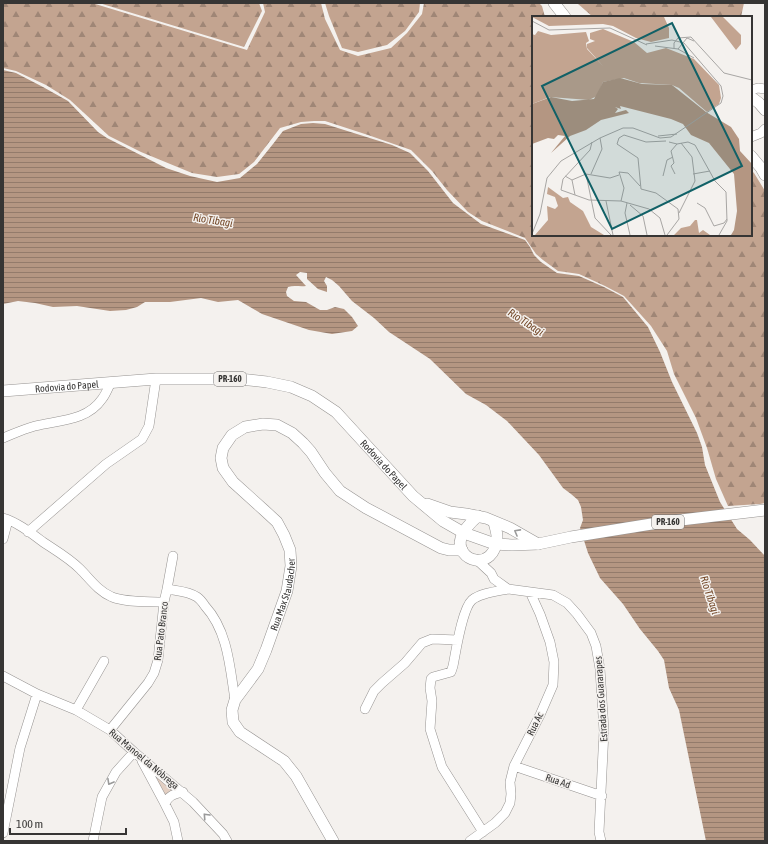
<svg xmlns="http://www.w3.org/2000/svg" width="768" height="844" font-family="'Asap Condensed',sans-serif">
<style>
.forest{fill:url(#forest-firs)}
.park{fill:#e3cfc2}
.water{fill:url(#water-rules)}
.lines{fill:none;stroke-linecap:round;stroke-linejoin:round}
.minor-casing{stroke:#969391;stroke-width:10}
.major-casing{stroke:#969391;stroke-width:12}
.minor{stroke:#fff;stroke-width:9}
.major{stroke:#fff;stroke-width:11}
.oneway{stroke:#9a9a9a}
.labels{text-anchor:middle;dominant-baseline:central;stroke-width:3;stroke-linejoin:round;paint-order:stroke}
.shield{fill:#f4f1ee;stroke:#6f6d6c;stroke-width:1}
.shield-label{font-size:9px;font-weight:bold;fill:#363534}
.street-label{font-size:10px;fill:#363534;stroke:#f4f1ee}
.water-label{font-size:11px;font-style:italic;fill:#724626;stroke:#f4f1ee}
.inset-road{fill:none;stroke:#a8a6a4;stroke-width:1}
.view{fill:#116167;fill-opacity:0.15;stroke:#116167;stroke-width:2}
.inset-edge{fill:none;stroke:#363534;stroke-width:2}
</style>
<defs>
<pattern id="forest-firs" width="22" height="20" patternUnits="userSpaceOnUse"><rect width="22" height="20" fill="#c3a490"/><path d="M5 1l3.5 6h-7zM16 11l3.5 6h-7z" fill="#9f8676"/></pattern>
<pattern id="water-rules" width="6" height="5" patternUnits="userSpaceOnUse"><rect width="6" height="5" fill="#b49682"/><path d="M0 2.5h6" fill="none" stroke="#937b6b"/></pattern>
</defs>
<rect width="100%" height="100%" fill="#f4f1ee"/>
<path class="forest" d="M3,3H92L247,50L265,12L263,3H321L325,19L340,50L358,56L391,48L407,33L422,14L424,3H539L542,6L545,17H533V235H751V170L754,173L765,191V503L760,504L728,506L716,479L707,448L696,418L674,374L667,351L651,326L624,296L605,286L579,274L558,271L543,260L536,254L525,238L482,221L468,212L447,190L432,171L411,150L368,135L325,121H314L301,122L280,128L254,162L239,174L217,177L192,173L141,152L109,136L70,100L46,85L16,71L3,68Z
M99,3H259L262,11L244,47Z
M325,3H420L419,12L405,31L387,45L358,52L342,48L329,16Z
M577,3H744L741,17H593Z"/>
<path class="park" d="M143,760L179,792L164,798Z"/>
<path class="water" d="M3,70L16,73L43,87L68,101L98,132L107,138L166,168L190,176L217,182L240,178L257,164L273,144L283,131L301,124L313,123L325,124L392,145L410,153L428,171L453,203L481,224L525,240L530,247L534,255L541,262L557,273L579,276L604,287L623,297L648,327L660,352L672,382L697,433L702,447L705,465L720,502L737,529L750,540L765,556V841H706L679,710L669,688L664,660L658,651L640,629L623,604L600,578L588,553L580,528L583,520L581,507L578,500L571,494L563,488L539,455L507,421L486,405L466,394L430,359L389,332L374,318L352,301L339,286L332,280L326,277L324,281L327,286V292L318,289L307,279V273L300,272L296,275L306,286C300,287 294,285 288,287L286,292L287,296L294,301L306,302L320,310H327L335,307L344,309L352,317L358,326L352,331L332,334L309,330L262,314L238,300L218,302L201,298L170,302H145L137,307L126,310L110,311L77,306L53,307L35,303L18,301L3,304Z"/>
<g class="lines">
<defs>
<path id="minor" d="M751,90L758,88L765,89
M751,137L761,133L765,129
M3,438C13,434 24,429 35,426C59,420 87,421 102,399C106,394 108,388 111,382
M3,518C17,522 31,533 43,542C55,550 69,558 80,569C90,579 98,591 112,597C128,603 147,601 164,602
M28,532L106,464L142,439L149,426L156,379
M3,539L8,520
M477,560L491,573L494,579L508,589L553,595L567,603L577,614L591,633L596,646L600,669L604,731L599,832L601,841
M167,589L173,556
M3,676L37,694L76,710L110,730L134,752L193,802L223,834L227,841
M365,709L374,691L382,683L405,663L422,643L432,639L458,640
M76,710L104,661
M110,730L148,683L154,673L158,660L164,602L167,589C177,591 188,591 197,597C200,599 203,603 205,606C228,631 230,668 235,700
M142,761L165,804L174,822L178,841
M514,766L602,796
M165,804C168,795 175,794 183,792
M483,832L442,767L430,729L432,701L430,688L431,679L433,677L451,672L453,666C456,651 462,609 472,600C480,593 498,591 508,589
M3,833L20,748L37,694
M93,841L102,797L116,772L134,752
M470,841L495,823L505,813L510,803L511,794L510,782L514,766L540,715L553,685L554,662L550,642L540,614L530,592"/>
<g id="major">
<path d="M554,3L565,17"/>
<path d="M751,97L759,103L765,110"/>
<path d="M751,156L761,168L765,175"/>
<path id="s1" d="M3,391L156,379H240L267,382L291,387L312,396L336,412L413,496L443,521L464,533L495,544L512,545L538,544L571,537L664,522L765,510"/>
<path d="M427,504L450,512L466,514L486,518L510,528L538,544"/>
<path d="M478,516C471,522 464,529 461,538C454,561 495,574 497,537C497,532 495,527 494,522"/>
<path id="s2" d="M333,841L296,776L284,761L240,732L233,722L232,710L235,700L258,669L266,650L287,591L291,566L290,550L284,535L277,522L264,510L233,482L223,468L221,458L223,448L232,435L245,427L263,424L277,425L292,433L303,443L311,452L325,473L340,491L366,508L441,548L449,550H462"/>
</g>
</defs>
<use href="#minor" class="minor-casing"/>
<use href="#major" class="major-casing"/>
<use href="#minor" class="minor"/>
<use href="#major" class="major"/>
</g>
<defs><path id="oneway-chevron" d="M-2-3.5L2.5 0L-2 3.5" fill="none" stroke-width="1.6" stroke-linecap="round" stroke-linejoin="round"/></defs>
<g class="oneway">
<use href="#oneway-chevron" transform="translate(517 532) rotate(-151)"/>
<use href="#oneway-chevron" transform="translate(110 782) rotate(119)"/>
<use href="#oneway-chevron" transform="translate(206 816) rotate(-133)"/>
</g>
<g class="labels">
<g class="shield">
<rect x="214" y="372" width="32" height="14" rx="3"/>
<rect x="652" y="515" width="32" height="14" rx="3"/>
</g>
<g class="shield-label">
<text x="230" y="379">PR-160</text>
<text x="668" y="522">PR-160</text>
</g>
<g class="street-label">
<text stroke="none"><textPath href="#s1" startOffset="64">Rodovia do Papel</textPath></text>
<text stroke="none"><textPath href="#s1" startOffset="412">Rodovia do Papel</textPath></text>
<text stroke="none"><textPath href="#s2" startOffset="299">Rua Max Staudacher</textPath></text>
<text transform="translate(161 631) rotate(-83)">Rua Pato Branco</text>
<text transform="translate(601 699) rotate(-94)">Estrada dos Guararapes</text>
<text transform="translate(535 724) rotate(-64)">Rua Ac</text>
<text transform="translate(144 759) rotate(40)">Rua Manoel da Nóbrega</text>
<text transform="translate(558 781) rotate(19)">Rua Ad</text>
</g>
<g class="water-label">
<text transform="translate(213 220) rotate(9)">Rio Tibagi</text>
<text transform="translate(526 322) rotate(33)">Rio Tibagi</text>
<text transform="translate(710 595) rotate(72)">Rio Tibagi</text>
</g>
</g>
<g transform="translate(532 16)">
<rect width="220" height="220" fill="#f4f1ee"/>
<path d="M0,1H132L137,12V22L119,26L104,22L81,10L71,8L17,10ZM179,1H191L209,19V28L204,34ZM71,13L102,26L115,37L134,32L162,43L187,69L189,82L187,88L175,96L147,72L140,69L107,67L92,62L71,66L65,80L57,84L18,81L0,88V18L14,23L3,19L6,15L19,19L54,16L57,25L54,27L55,33L71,50L55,32V28L63,25L58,23V17ZM16,171L31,182L36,181L38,186L51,195L59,211L72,219H3L16,204L15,190L23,193L26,190L23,181L15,178ZM163,204H165L167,217L171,214L178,219H142L149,212L158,210Z" fill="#c3a490"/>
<path d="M88,62L110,68L140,69L174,96L199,111L207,123L208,135L220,148V219H199L202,214L205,195L202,158L177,127L159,119L151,108L139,103L88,90L89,93L83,91L86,93L83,97L94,94L97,97L69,104L54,114L38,120L19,137L33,120L26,119L22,123L16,122L0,128V88L19,81L40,85L62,83L71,66Z" fill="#b49682"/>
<path class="inset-road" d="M0,5L17,14L78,12L115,29M123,30L146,33L162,42M142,32V27L146,22L159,21L192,57L220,64M146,33L155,22L162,25M126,120L145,118M134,125L114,126L92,119L87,122L85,128L106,142L109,173L124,177L146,193L147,203L135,219M60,126L58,134L31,163L29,174L57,184L89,185L117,193L128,202L133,219M137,126L145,128L156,126L163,129L183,165L194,176L195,205L187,219M54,158L63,202L79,219M59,158L70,133L68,122M143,158L139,150L142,147L139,135L145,128M161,158L178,155M33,160L40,164L54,158L78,162L87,159M131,160L135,144L141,141M40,164L43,179M74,185L81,219M89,185L92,172L87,156L96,157L108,170M95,187L93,197L98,219M165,187L173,192L182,210L192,207L195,203M98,189L111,200L115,219M147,197L163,165L160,141L149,127M0,218L8,198L15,162L29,145L68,122L91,112H101L128,122L139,121L189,87L191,80L189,70L152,27L140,24L114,28"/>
<path class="view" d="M140,7L210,150L80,213L10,70Z"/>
<rect width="220" height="220" class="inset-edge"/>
</g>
<rect width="768" height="844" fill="none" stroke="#363534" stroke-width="8"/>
<path d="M10 828v6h116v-6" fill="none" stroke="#363534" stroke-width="2"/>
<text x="16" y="828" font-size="12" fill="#363534" stroke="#f4f1ee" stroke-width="3" paint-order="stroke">100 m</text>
</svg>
